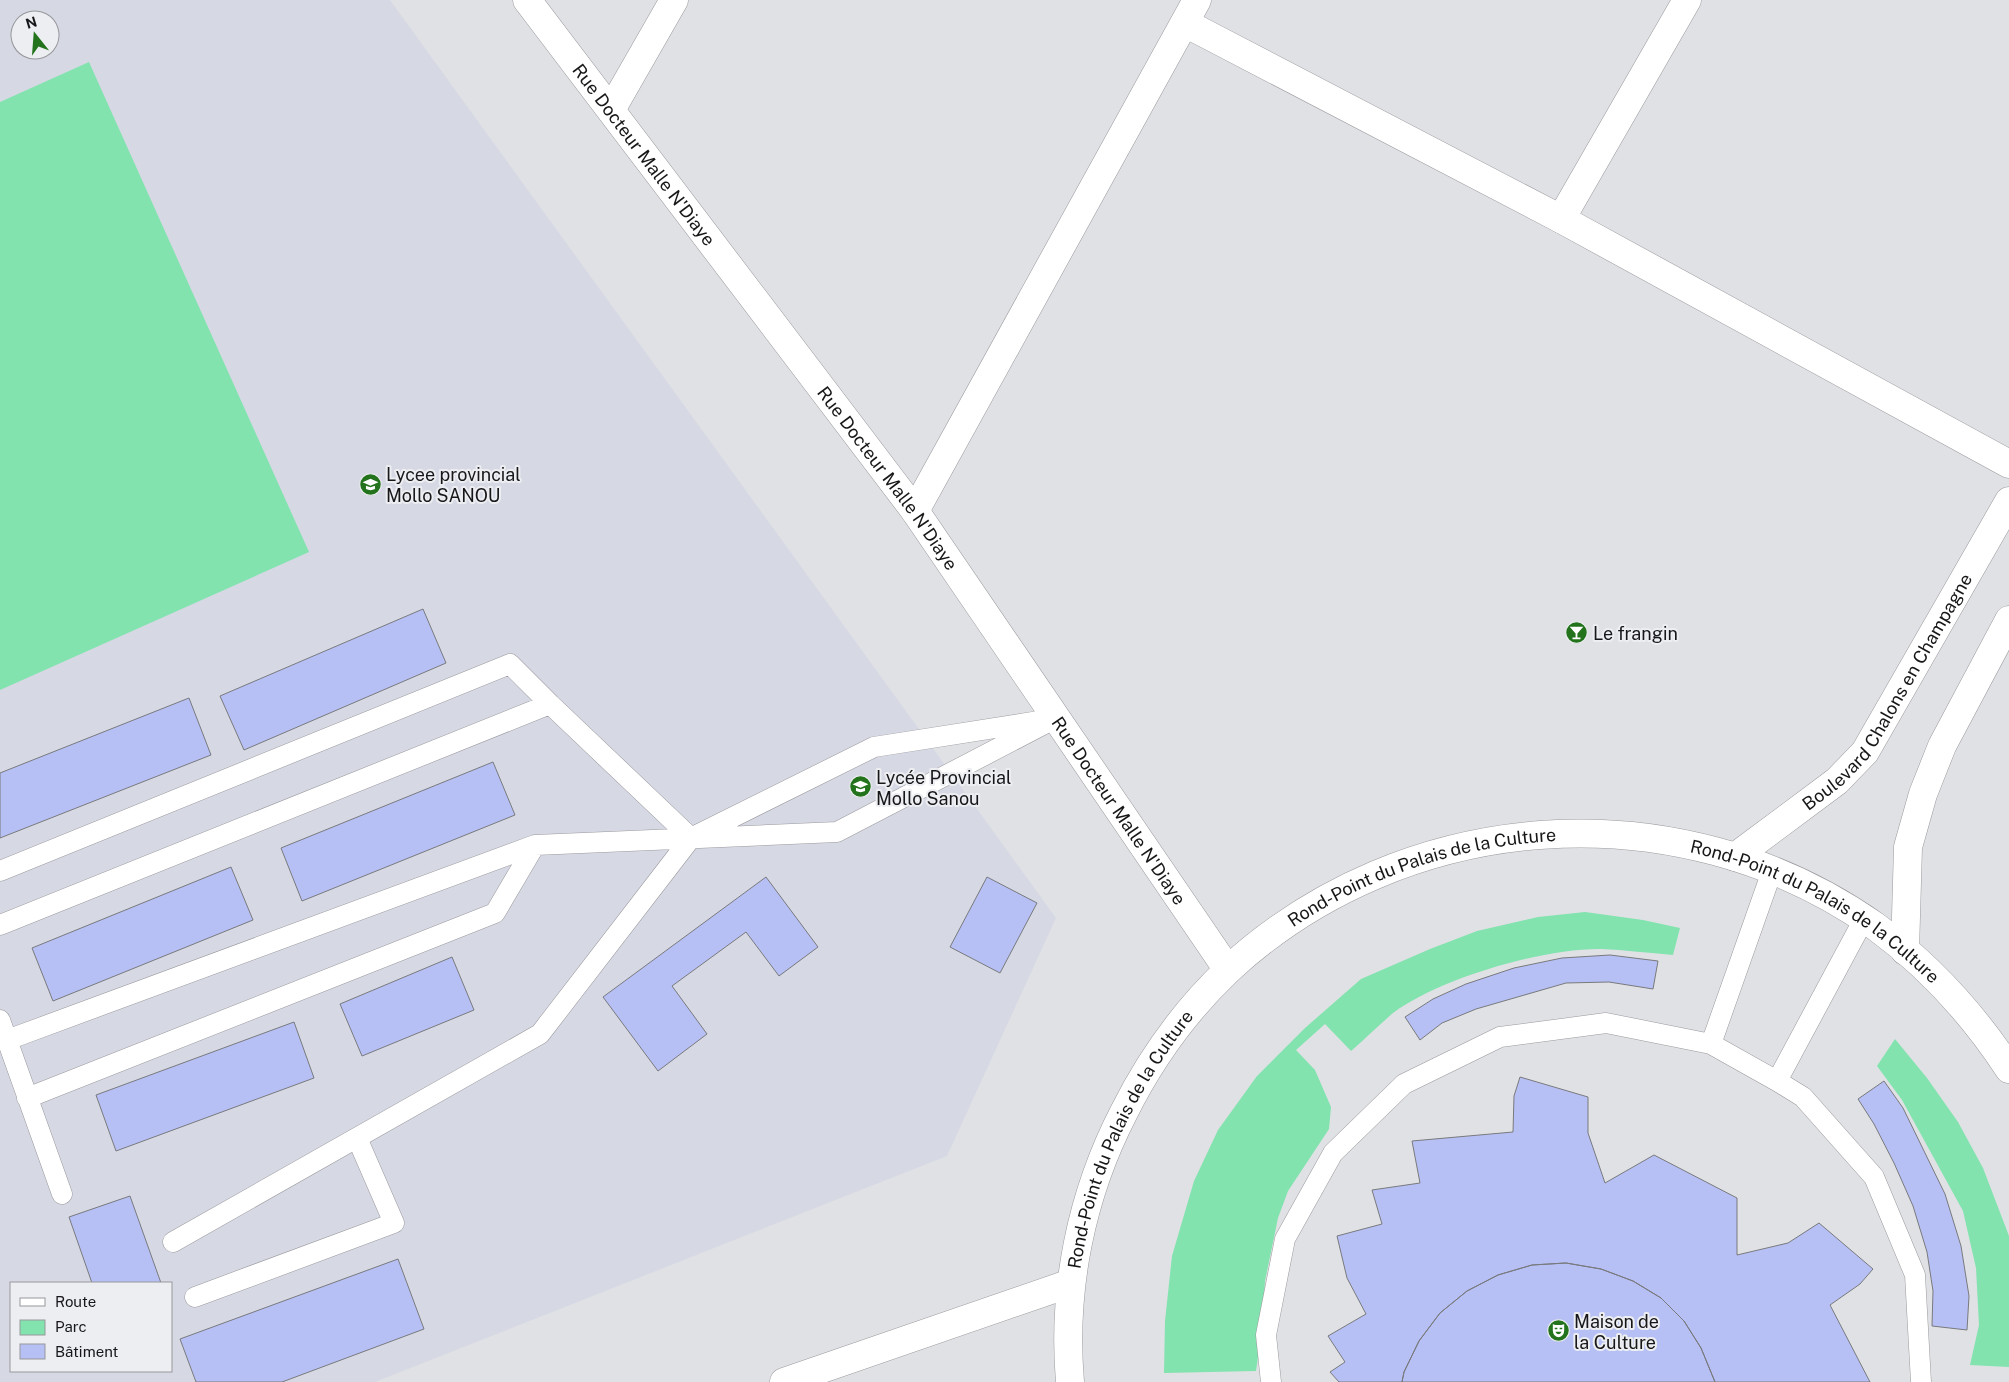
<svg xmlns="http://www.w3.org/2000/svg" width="2009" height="1382" font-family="'Public Sans',sans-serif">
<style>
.built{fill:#d6d8e4;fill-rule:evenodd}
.green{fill:#82e3ae}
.building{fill:#b6c0f5;stroke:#797a7d}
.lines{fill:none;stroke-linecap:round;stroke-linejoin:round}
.service-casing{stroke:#9a9a9e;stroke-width:21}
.minor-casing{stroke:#9a9a9e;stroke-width:29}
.secondary-casing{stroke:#9a9a9e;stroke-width:29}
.service{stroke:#fff;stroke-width:20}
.minor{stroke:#fff;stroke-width:28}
.secondary{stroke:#fff;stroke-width:28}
.labels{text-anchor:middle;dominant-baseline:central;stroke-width:4;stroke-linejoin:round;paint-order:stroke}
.street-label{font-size:18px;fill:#171719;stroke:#edeef2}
.poi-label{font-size:18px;fill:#171719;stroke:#edeef2;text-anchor:start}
</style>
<rect width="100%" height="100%" fill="#e0e1e5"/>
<path class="built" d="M0,0H390L1056,918L947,1156L375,1382H0ZM20,20H50V50H20ZM11,1283H171V1371H11Z"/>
<path class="green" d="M89,62L309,552L0,690V102Z
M1585,912L1643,920L1680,928L1673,955C1649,953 1625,950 1601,949C1544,948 1440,978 1393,1013C1379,1025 1365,1039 1351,1051L1325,1024L1296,1050L1315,1070L1331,1107L1329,1129L1288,1191L1278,1218L1265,1281L1262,1330L1256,1371L1164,1373L1165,1321L1172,1256L1194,1181L1218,1130L1257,1076L1305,1028L1361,979L1430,949L1477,931L1538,917Z
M1895,1039L1927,1078L1958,1122L1983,1168L2009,1236V1367L1970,1365L1979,1325L1976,1268L1963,1211L1902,1100L1877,1066Z"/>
<path class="building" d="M423,609L446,663L244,750L220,696Z
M189,698L211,755L0,838V773Z
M493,762L515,815L302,901L281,848Z
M231,867L253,920L53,1001L32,948Z
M766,877L818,947L779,976L746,932L672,986L707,1034L658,1071L603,997Z
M987,877L1037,903L1000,973L950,947Z
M1610,955L1658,961L1653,989L1609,982L1566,983L1476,1009L1442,1023L1420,1040L1405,1017L1433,999L1466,984L1514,968L1562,958Z
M452,957L474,1010L362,1056L340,1004Z
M294,1022L314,1078L116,1151L96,1095Z
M1520,1077L1588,1097V1133L1605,1183L1654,1155L1737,1198V1255L1788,1243L1819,1223L1873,1269L1860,1284L1830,1305L1870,1382H1715L1701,1348L1684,1321L1661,1298L1633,1281L1601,1269L1566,1263L1532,1265L1498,1275L1467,1291L1440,1313L1419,1341L1404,1372L1402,1382H1339L1330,1372L1345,1362L1328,1336L1366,1314L1347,1278L1337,1236L1382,1224L1372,1190L1420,1183L1412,1141L1513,1132L1514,1096Z
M1884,1081L1903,1108L1945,1194L1961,1246L1969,1296L1967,1330L1932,1326L1933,1291L1927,1252L1913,1206L1894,1163L1874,1124L1858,1099Z
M130,1196L161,1283H92L69,1217Z
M398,1259L424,1329L282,1382H196L180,1339Z
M1566,1263L1601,1269L1633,1281L1661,1298L1684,1321L1701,1348L1715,1382H1402L1404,1372L1419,1341L1440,1313L1467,1291L1498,1275L1532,1265Z"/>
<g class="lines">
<defs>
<path id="service" d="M0,871L510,664L550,704
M0,925L550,704L691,838
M0,1020L62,1194
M7,1040L535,845L837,832L1056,718
M1711,1044L1772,871
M1777,1081L1864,919
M27,1098L495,913L535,845
M173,1242L540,1034L691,838L874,747L1039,721
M195,1297L394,1223L357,1138
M1271,1382L1266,1335L1285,1239L1333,1153L1404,1084L1500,1037L1606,1023L1711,1044L1777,1081L1803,1097L1874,1177L1915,1275L1921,1382"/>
<g id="minor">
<path id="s1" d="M527,0L915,511L1228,970"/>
<path d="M1185,23L1561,219L2009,464"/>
<path d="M611,110L674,0"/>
<path d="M1561,219L1687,0"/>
<path d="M915,511L1197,0"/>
<path d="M784,1382L1071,1283"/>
</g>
<g id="secondary">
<path id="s2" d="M1735,857L1837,781L1865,752L2009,501"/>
<path d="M1905,951L1908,847L1923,794L1942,746L2009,620"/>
<path id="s3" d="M1070,1382C1062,1289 1081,1195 1124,1112C1150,1060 1186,1010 1228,970C1404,807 1678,787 1875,926C1928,965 1973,1014 2009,1069"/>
</g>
</defs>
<use href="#service" class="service-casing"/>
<use href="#minor" class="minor-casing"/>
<use href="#secondary" class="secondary-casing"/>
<use href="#service" class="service"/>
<use href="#minor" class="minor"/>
<use href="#secondary" class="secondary"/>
</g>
<defs>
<symbol id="school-disc" viewBox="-11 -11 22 22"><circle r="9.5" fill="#22731b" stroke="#edeef2"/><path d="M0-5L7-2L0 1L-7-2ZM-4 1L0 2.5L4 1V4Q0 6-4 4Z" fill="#fff"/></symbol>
<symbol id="bar-disc" viewBox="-11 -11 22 22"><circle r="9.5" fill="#22731b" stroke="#edeef2"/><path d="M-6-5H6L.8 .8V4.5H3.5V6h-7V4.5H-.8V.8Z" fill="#fff"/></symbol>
<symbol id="theatre-disc" viewBox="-11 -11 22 22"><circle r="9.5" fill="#22731b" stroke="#edeef2"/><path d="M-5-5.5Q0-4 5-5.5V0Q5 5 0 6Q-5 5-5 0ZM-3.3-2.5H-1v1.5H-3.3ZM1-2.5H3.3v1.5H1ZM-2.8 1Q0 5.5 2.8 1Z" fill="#fff"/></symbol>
</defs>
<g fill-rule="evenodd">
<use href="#school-disc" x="358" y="472" width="25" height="25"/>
<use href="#bar-disc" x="1564" y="620" width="25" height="25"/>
<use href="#school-disc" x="848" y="774" width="25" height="25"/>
<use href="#theatre-disc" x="1546" y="1318" width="25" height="25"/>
</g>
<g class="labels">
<g class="street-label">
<text stroke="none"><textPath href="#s1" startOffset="194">Rue Docteur Malle N'Diaye</textPath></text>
<text stroke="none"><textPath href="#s1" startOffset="599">Rue Docteur Malle N'Diaye</textPath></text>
<text stroke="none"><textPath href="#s2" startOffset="229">Boulevard Chalons en Champagne</textPath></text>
<text stroke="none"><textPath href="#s1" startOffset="1004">Rue Docteur Malle N'Diaye</textPath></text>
<text stroke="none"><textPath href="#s3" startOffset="676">Rond-Point du Palais de la Culture</textPath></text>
<text stroke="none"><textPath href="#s3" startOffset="1096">Rond-Point du Palais de la Culture</textPath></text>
<text stroke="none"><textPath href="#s3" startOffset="256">Rond-Point du Palais de la Culture</textPath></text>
</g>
<g class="poi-label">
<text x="386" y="474">Lycee provincial<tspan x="386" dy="21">Mollo SANOU</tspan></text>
<text x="1593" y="633">Le frangin</text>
<text x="876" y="777">Lycée Provincial<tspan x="876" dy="21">Mollo Sanou</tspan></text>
<text x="1574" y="1321">Maison de<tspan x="1574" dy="21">la Culture</tspan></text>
</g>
</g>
<rect x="10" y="1282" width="162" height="90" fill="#edeef2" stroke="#97989b"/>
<rect x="20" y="1298" width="25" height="8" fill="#ffffff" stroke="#97989b"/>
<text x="55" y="1307" font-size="15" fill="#171719">Route</text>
<rect x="20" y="1320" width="25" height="15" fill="#82e3ae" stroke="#97989b"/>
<text x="55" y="1332" font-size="15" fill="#171719">Parc</text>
<rect x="20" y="1344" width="25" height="15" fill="#b6c0f5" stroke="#97989b"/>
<text x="55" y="1357" font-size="15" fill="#171719">Bâtiment</text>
<g transform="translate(35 35) rotate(343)"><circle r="24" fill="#edeef2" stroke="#97989b"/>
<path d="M0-4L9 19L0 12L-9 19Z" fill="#22731b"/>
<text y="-8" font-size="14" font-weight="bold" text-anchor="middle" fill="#171719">N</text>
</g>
</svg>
